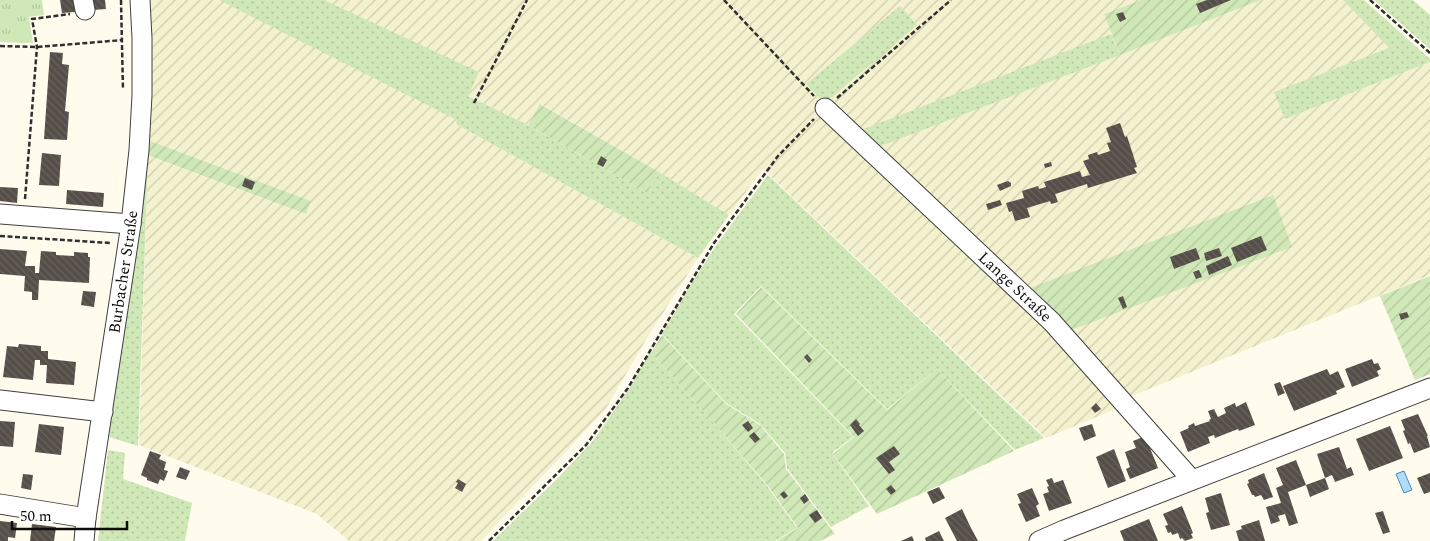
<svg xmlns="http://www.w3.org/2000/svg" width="1430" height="541" font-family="Spectral,serif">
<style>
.farmland{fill:url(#farmland-furrows)}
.grass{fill:url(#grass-dots)}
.park{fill:url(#park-tufts)}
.garden{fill:url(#garden-furrows)}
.water{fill:#b2dbf5;stroke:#3b8fcb}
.building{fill:url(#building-back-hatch)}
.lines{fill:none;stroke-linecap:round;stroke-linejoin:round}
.minor-casing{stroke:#404040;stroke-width:21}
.path{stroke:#2f2f2f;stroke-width:2.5;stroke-dasharray:5 2.5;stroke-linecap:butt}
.minor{stroke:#fff;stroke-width:19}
.labels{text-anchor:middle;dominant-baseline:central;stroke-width:5;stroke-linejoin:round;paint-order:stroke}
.street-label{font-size:16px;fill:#0d0d0d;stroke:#fff}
</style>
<defs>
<pattern id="farmland-furrows" width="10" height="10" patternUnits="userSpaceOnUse" patternTransform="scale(1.25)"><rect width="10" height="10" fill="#f4f1ce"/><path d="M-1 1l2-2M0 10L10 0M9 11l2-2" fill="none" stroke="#d0cdb0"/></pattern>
<pattern id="grass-dots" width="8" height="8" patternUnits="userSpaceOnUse" patternTransform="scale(1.25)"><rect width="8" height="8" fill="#d0e8b7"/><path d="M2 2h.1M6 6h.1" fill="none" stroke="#b1c69c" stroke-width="1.8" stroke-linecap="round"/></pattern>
<pattern id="park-tufts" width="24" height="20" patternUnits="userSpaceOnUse" patternTransform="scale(1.25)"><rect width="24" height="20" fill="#d0e8b7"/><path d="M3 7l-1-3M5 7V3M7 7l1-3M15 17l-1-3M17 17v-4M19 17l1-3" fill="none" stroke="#b1c69c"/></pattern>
<pattern id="garden-furrows" width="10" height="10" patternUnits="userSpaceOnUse" patternTransform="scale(1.25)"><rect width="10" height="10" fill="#d0e8b7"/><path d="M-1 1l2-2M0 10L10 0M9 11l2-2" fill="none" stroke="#b1c69c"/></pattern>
<pattern id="building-back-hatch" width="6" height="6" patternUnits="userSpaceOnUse" patternTransform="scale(1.25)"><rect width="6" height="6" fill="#554e49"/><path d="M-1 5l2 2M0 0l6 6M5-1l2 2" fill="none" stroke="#68635f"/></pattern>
</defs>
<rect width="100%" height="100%" fill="#fffbed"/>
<path class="farmland" d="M145,0H1141L1104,14L1120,55L1261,0H1343L1389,48L1275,92L1285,119L1430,62V275L1127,398L1130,403L1046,438L763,169L729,215L659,172L541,104L528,125L469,96L456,124L698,258L644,343L605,410L481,541H349L317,514L139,445L148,156L306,214L311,201L145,139Z"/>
<path class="grass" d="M219,0H324L479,72L468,96L528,125L647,193L659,172L729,215L698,258L456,124L457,120Z
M1343,0H1364L1430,59V62L1285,119L1274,92L1389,48Z
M1374,0H1413L1430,15V49Z
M900,6L917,25L825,103L806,84Z
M1111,34L1120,55L873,149L856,132Z
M144,154L148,156L138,446L109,437Z
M768,175L1044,438L1015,450L937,369L887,409L761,286L734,314L853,437L832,453L869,506L831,527L787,468L785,453L760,424L726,403L662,334L693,281L717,244Z
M650,352L713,422L767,486L797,528L775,541H493L559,477L593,441L631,386Z
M108,450L125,453L123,479L192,503L185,541H98Z"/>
<path class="park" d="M0,0H42L44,15L29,17L33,43L0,42Z"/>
<path class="garden" d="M1141,0H1261L1120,55L1104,14Z
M540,104L659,172L647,193L528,125Z
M145,139L311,201L306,214L144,154Z
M1273,195L1292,247L1066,332L1025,290Z
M1430,276V374L1415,380L1380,296Z
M761,287L887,410L937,369L1014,451L877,514L833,454L854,437L736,314Z
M662,335L726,404L760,425L784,454L786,469L835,534L820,541H776L798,528L768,486L713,422L651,353Z"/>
<path class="water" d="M1404,471L1412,490L1404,493L1396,474Z"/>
<path class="building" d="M60,0H74L75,12L62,13Z
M92,0H105L106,9L93,10Z
M1207,0H1231L1200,13L1196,4Z
M1123,12L1126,19L1120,22L1116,14Z
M50,52L63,53L62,64L69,65L65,111L69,112L67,140L44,139Z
M1120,123L1125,137L1127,136L1137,167L1134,168L1137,173L1088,188L1087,184L1055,194L1058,202L1051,204L1050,201L1027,208L1030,217L1015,221L1012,211L1009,212L1006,203L1024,198L1022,191L1038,186L1039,189L1046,187L1044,182L1080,171L1082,177L1090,175L1083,161L1089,159L1088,155L1097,152L1098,155L1110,151L1107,143L1111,142L1106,128Z
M42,153L61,155L59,186L39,185Z
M601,156L607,160L603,167L597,164Z
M1051,162L1052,166L1045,168L1044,164Z
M245,178L255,182L252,190L242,186Z
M1008,181L1011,183V186L1000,191L997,185Z
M0,187L18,188L17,203L0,201Z
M67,190L104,193L103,207L66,204Z
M1000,200L1002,205L988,210L986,204Z
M1261,236L1267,250L1237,262L1231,248Z
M1196,248L1200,259L1174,269L1170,257Z
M1219,248L1222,256L1206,261L1204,253Z
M0,249L27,251L25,266H35V273H39L41,251L56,252V255L74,256V252L88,253V257H90L89,283L39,280L38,300H32V292L24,291L25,276L0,274Z
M1228,256L1232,265L1209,275L1206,266Z
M1199,270L1202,277L1196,279L1193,272Z
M83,291L96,292L94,307L81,305Z
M1123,296L1127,307L1123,309L1118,298Z
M1407,312L1409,317L1401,320L1399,314Z
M19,344L41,346V351H48V359L76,362L74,385L46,383L47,365H40V360H35L33,380L3,377L7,346L18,347Z
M807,354L812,360L809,363L804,357Z
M1372,359L1374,364L1378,363L1381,369L1377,371L1379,376L1352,387L1345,369Z
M1327,369L1330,375L1338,371L1345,387L1336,391L1337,394L1294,411L1283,386Z
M1280,382L1285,393L1278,396L1274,384Z
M1246,402L1255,425L1239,431L1238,429L1215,438L1214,435L1208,437L1210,443L1188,452L1180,432L1189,428L1188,426L1194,423L1195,426L1210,421L1209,420L1211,419L1208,411L1214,409L1218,417L1226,413L1224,408L1235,403L1236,407Z
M1096,403L1101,409L1095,413L1091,408Z
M1418,414L1428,436H1427L1430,447L1414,453L1410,443L1408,444L1403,431L1405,430L1401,420Z
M856,419L860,424L859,425L864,431L858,436L850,425Z
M0,421L15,422L13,447L0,446Z
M748,421L753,428L748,432L742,425Z
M39,424L64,427L61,455L35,452Z
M1092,424L1096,436L1084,441L1079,428Z
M1390,426L1403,458L1369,471L1356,439Z
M754,432L760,439L755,443L749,436Z
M1143,437L1146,444L1148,443L1158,468L1130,479L1126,469L1130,467L1125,452L1136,448L1133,441Z
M894,446L900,454L889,462L895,470L889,474L876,458Z
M1339,447L1347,469L1351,467L1354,475L1335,482L1332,475L1325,478L1329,489L1310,497L1306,485L1325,478L1317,454Z
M1114,449L1126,481L1108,488L1096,457Z
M150,451L161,455L159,459L166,462L164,470L168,471L164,481L160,479L158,484L147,480V478L141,475Z
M1296,460L1306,485L1288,492L1298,523L1289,526L1285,514L1278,516L1280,521L1271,524L1266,507L1281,503L1276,488L1283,485L1276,468Z
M180,467L190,471L186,480L176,477Z
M1264,473L1273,497L1264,500L1261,495L1255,497L1254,495H1252L1247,484L1249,483L1248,480Z
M1430,473V492L1424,494L1417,478Z
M23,474L33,475L31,490L21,488Z
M1052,478L1054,483L1063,480L1072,503L1049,511L1043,494L1049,492L1047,487L1049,486L1046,480Z
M458,479L466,484L462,492L455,488L458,483L456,482Z
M891,485L896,491L891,495L886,489Z
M939,487L945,498L933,504L927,492Z
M1032,488L1039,504L1036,506L1040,516L1026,522L1018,504L1021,503L1017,494Z
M784,491L788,496L784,499L780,494Z
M1221,493L1230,525L1211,530L1206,513L1209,512L1205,498Z
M805,494L809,500L804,504L800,498Z
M1182,506L1193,533L1191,534L1193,538L1185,541L1182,538L1180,539L1178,533L1172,535L1171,532L1168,533L1165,526L1168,525L1163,514Z
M962,509L970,526L978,541H957L945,518Z
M817,510L822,518L815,523L809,515Z
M1383,511L1390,532L1383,534L1375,513Z
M1149,519L1158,541H1124L1120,531Z
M1259,520L1265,541H1239L1236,531L1242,529L1241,526Z
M0,521L17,523L15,538L8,537V541H0Z
M32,524L56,527L54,541H30Z
M939,531L944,541H926L925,538Z
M912,536L914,541H901Z"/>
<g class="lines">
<defs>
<g id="minor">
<path d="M83,0L85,10"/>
<path id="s1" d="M825,108L1052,322L1192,480"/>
<path d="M0,214L131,224"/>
<path d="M0,400L103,412"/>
<path d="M0,504L86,518"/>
<path id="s2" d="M84,541L86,518L131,224L139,150L142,95V38L140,0"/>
<path d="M1039,541L1064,530L1430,388"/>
</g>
</defs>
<use href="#minor" class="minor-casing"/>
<path class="path" d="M121,0L123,90
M724,0L814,96
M1370,0L1430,53
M0,46L37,47L123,40
M837,98L951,0
M474,103L527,0
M25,199L37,47L32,19L70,14
M0,236L111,243
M489,541L586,445L628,388L714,243L778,156L814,119"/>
<use href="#minor" class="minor"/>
</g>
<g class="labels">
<g class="street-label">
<text stroke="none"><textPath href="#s2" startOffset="272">Burbacher Straße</textPath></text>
<text stroke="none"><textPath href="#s1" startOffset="261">Lange Straße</textPath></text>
</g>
</g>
<path d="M12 521v8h115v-8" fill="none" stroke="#0d0d0d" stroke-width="2.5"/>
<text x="20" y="521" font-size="15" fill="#0d0d0d" stroke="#ffffff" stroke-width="4" paint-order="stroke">50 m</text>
</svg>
